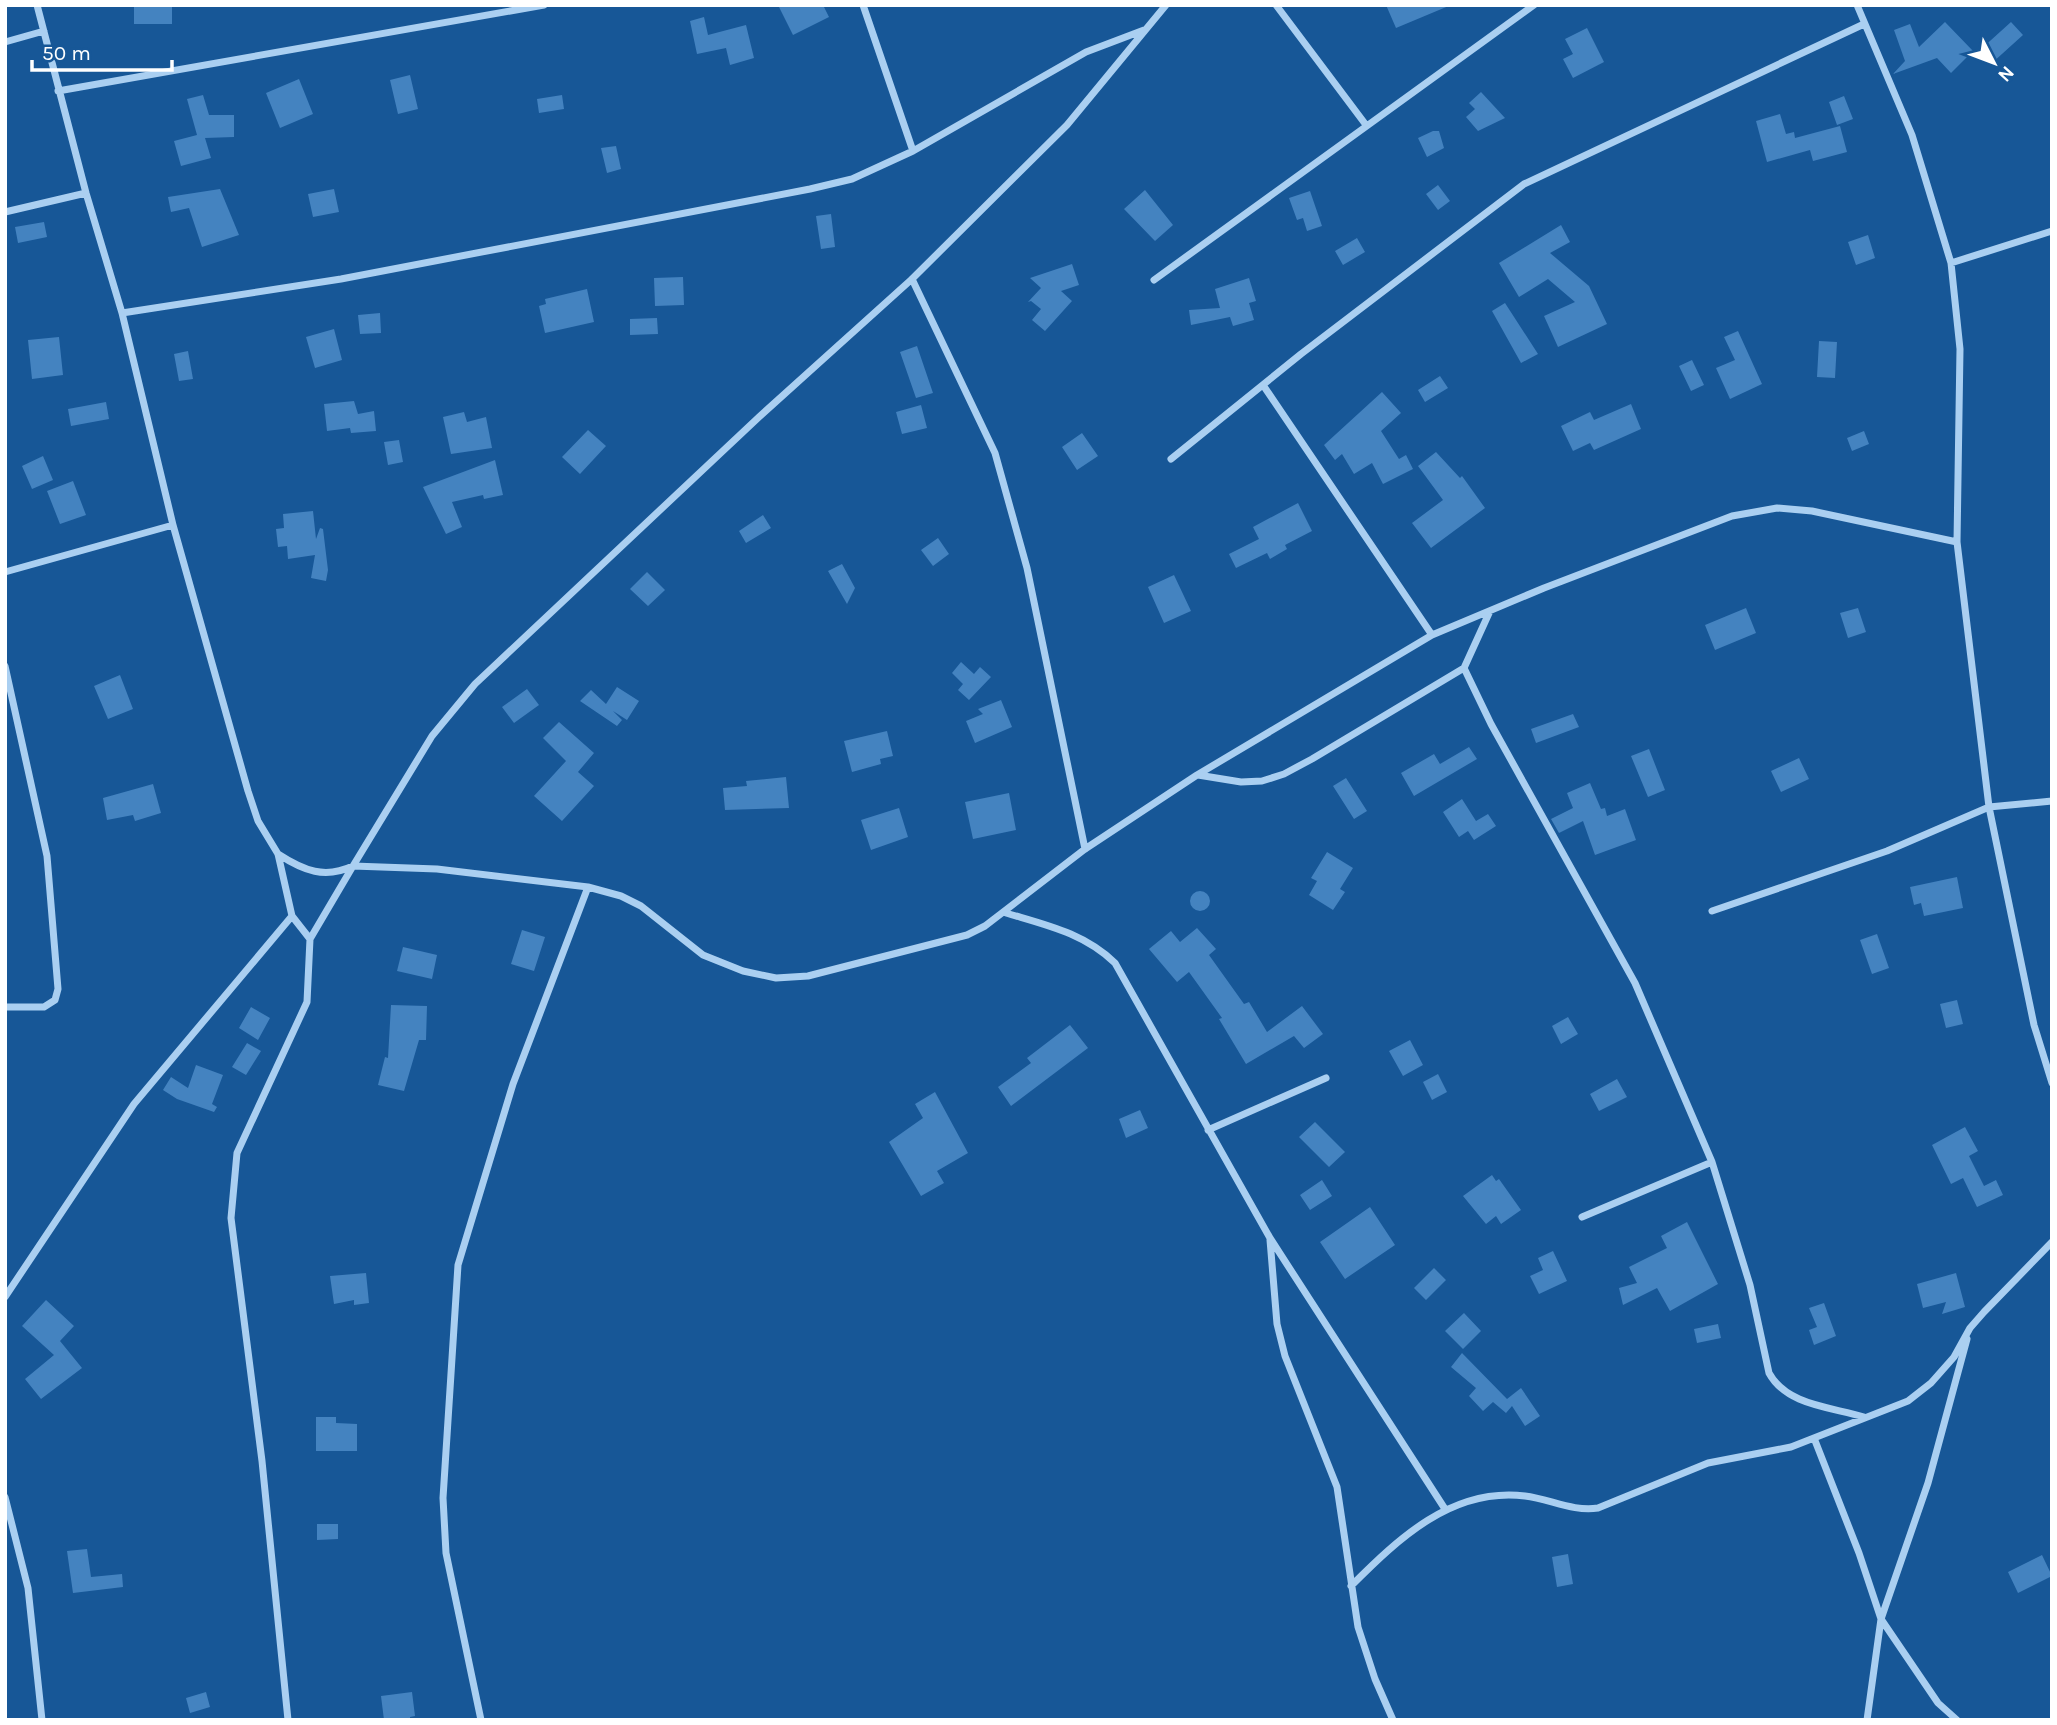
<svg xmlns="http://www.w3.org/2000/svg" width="2057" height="1725" font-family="Karla,sans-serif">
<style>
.building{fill:#4483c0}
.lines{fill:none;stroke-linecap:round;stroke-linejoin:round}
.street{stroke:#aacff1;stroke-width:7}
</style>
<rect width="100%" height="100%" fill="#175797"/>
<path class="building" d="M134,5H172V24H134Z
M778,5H823L829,17L793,35Z
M1386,5H1451L1396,28Z
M704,17L708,35L746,25L754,58L730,65L726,48L697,54L690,21Z
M1945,22L1973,51L1951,73L1937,58L1893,74L1905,61L1894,30L1910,24L1919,47Z
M2011,22L2023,35L1992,63L1980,50Z
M1587,28L1604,62L1573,78L1563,59L1573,54L1565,39Z
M410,75L418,109L398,114L390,80Z
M299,79L313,114L280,128L266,93Z
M1481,92L1505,118L1478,131L1466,117L1475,109L1469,103Z
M203,95L209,115H234V137L205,138L211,158L181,166L174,141L197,135L187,99Z
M562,95L564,109L539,113L537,99Z
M1844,96L1853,119L1837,125L1829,102Z
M1780,114L1786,134L1794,132L1795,138L1840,126L1847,152L1813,161L1810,150L1767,162L1756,121Z
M1433,131H1439L1444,148L1427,157L1418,138Z
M616,146L621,169L607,173L601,148Z
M1438,185L1450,201L1438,210L1426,194Z
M220,189L239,235L202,247L189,208L171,212L168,197Z
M334,189L339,212L313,217L308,194Z
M1145,190L1173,225L1155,241L1124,209Z
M1310,191L1322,226L1307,231L1303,218L1297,220L1289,198Z
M831,214L835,247L821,249L816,216Z
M44,222L47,237L18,243L15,227Z
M1561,225L1570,242L1550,253L1589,286L1607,324L1558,347L1544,316L1575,302L1548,279L1519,297L1499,263Z
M1868,235L1875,258L1856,265L1848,242Z
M1357,238L1365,252L1343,265L1335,251Z
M1072,264L1079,285L1061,291L1072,301L1045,331L1032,320L1041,309L1031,301L1028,302L1041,288L1030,278Z
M683,277L684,305L655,306L654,278Z
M1249,278L1256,301L1249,303L1254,320L1233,326L1230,317L1191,325L1189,310L1220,308L1215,289Z
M587,289L594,322L545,333L539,306L546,304L545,299Z
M1505,303L1538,354L1521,363L1492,311Z
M380,313L381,333L360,334L358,315Z
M657,318L658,334L630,335V319Z
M334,329L342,360L315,368L306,337Z
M1738,331L1762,384L1730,399L1716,368L1735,360L1724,337Z
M59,337L63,375L32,379L28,340Z
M1819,341L1837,342L1835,378L1817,377Z
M917,346L933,393L916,398L900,352Z
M188,351L193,379L179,381L174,354Z
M1692,360L1704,385L1691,391L1679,366Z
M1440,376L1448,388L1425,402L1418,390Z
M1382,392L1401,413L1381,431L1399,459L1406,455L1413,469L1383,484L1372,463L1354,474L1342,454L1335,460L1324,445Z
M354,401L358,414L374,411L376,431L351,433L350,428L327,431L324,404Z
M106,402L109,419L71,426L68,409Z
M1631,404L1641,429L1594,450L1590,443L1573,451L1561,426L1590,412L1594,420Z
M921,405L927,428L902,434L896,412Z
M464,412L467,422L486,417L492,448L451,454L443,417Z
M588,430L606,446L580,474L562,457Z
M1864,431L1869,444L1852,451L1847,438Z
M1082,433L1098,456L1077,470L1062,447Z
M399,440L403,462L388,465L384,442Z
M1436,452L1460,478L1462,476L1485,508L1431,548L1412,523L1443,500L1418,466Z
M43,456L53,480L32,489L22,466Z
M495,460L503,495L484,499L483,495L452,502L462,527L446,534L423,487Z
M73,481L86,515L60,524L47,491Z
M1298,503L1312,531L1285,545L1287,549L1270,559L1267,553L1236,568L1229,554L1259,539L1253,527Z
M313,511L316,539L320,528L323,529L328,570L326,581L311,578L315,555L288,559L287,546L278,547L276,529L284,528L283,514Z
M763,515L771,528L746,543L739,531Z
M938,538L949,554L933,566L921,550Z
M842,564L855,588L847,604L828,571Z
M647,572L665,590L648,606L630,589Z
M1174,575L1191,611L1164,623L1148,587Z
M1746,608L1756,633L1715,650L1705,625Z
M1858,608L1866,632L1848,638L1840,613Z
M961,662L974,674L980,667L991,677L969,700L958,690L963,684L952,673Z
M120,675L133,709L108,719L94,686Z
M617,687L639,701L627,720L613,711L622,720L617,726L580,701L591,690L606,704Z
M527,689L539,705L514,723L502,707Z
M1001,700L1012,727L975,743L966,721L983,714L978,709Z
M1573,714L1579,727L1536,743L1531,729Z
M559,722L594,753L578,772L594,786L562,821L534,796L566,761L543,738Z
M887,731L893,756L880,759L881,764L852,772L844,741Z
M1469,747L1477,759L1414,796L1401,773L1434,754L1440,764Z
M1649,749L1665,790L1648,797L1631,756Z
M1799,758L1809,779L1781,792L1771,771Z
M786,777L789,808L725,810L723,788L747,786L746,781Z
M1346,778L1367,811L1354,819L1333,786Z
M1590,783L1601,809L1605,808L1607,816L1625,809L1636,840L1595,855L1583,821L1559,833L1551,819L1573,808L1567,793Z
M153,784L161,813L135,821L133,815L107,820L103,798Z
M1009,793L1016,830L973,839L965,802Z
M1462,799L1476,821L1488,814L1496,826L1474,840L1468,831L1459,837L1443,812Z
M899,808L908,837L871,850L861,820Z
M1327,852L1353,868L1340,889L1345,892L1333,910L1309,895L1317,881L1311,878Z
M1957,877L1963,908L1924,916L1921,903L1914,905L1910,887Z
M1190 901a10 10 0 1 1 20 0a10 10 0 1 1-20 0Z
M1197,928L1216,949L1209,955L1244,1004L1249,1002L1267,1032L1302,1006L1323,1034L1304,1048L1294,1036L1246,1064L1219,1019L1222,1018L1189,972L1177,982L1149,949L1171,931L1180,942Z
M522,930L545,937L534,971L511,964Z
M1877,934L1889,968L1872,974L1860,940Z
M403,947L437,955L432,979L397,971Z
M1957,1000L1963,1024L1946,1028L1940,1004Z
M391,1005L427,1006L426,1040H419L404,1091L378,1085L385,1057L388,1058Z
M251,1007L270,1018L258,1040L239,1028Z
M1568,1017L1578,1034L1561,1044L1552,1026Z
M1070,1025L1088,1048L1011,1106L998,1087L1031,1063L1027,1058Z
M1410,1040L1423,1065L1403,1076L1389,1051Z
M247,1043L261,1051L246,1075L232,1067Z
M196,1065L223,1075L212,1104L217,1107L214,1112L177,1099L163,1090L171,1077L188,1088Z
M1438,1074L1447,1092L1432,1100L1423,1082Z
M1617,1079L1627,1097L1599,1111L1590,1094Z
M935,1092L968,1153L937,1171L944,1183L921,1196L889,1142L923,1118L915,1104Z
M1140,1110L1148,1128L1126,1138L1119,1119Z
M1315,1122L1345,1152L1329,1167L1299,1137Z
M1965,1127L1978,1151L1969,1156L1984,1186L1996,1180L2003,1195L1977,1207L1963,1178L1951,1184L1932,1145Z
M1492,1175L1496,1181L1499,1179L1521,1210L1501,1224L1496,1216L1486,1224L1463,1196Z
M1322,1180L1332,1196L1310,1210L1300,1195Z
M1370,1207L1395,1245L1345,1279L1320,1242Z
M1687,1222L1718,1284L1670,1311L1657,1288L1623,1305L1619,1288L1637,1283L1629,1267L1667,1248L1661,1236Z
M1553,1251L1567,1281L1539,1294L1530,1276L1543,1270L1538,1258Z
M1434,1268L1446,1280L1426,1300L1414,1288Z
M366,1273L369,1303L354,1305V1300L334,1304L330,1276Z
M1956,1273L1965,1307L1942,1314L1946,1302L1923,1308L1917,1284Z
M46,1300L74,1326L60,1341L82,1368L41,1399L25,1379L54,1355L22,1326Z
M1824,1303L1836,1336L1814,1345L1809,1330L1817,1327L1809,1308Z
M1464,1313L1481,1331L1463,1349L1445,1331Z
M1718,1324L1721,1338L1697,1343L1694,1329Z
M1462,1353L1507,1399L1521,1388L1540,1416L1525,1426L1512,1406L1506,1413L1493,1402L1483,1411L1469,1396L1476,1388L1451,1367Z
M316,1417H336V1423L357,1424V1451H316Z
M317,1524H338V1539L317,1540Z
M87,1549L91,1577L122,1574L123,1587L73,1593L67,1551Z
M1568,1554L1573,1584L1557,1587L1552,1557Z
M2042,1555L2052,1576L2018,1593L2008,1572Z
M206,1692L210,1707L190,1713L186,1698Z
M412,1692L415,1716L410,1717V1720H384L381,1696Z"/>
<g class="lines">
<path class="street" d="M37,5L86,193L122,313L173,525L248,791L258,821L278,854L292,916L310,939
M863,5L913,151L1086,52L1144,30
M1276,5L1366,125
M1857,5L1912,135L1951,263L1960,349L1957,542L1989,807L2034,1025L2052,1083
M5,42L44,31
M58,91L544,5
M5,212L86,193
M1951,263L2052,231
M912,279L995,453L1027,568L1085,849
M1154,280L1534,5
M122,313L341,279L810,189L852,179L913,151
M1263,385L1432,635
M1171,459L1301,354L1524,184L1864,24
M5,572L173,525
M5,666L47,856L58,989L55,1000L44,1007H5
M1464,668L1491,724L1635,983L1712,1162L1750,1285L1769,1373C1787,1406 1832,1407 1864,1417
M1198,775L1241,782L1262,781L1284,774L1312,759L1464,668L1490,611
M278,854C304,871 325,879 353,866L432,736L475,684L759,417L912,279L1067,125L1166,5
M1712,911L1887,851L1989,807L2052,801
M1006,913C1046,925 1084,933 1115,963L1270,1238L1445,1509
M1208,1130L1326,1078
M1582,1217L1712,1162
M1270,1240L1277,1324L1285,1356L1337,1487L1358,1627L1375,1679L1393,1720
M5,1297L134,1104L292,916
M1814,1438L1859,1553L1881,1619L1938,1703L1957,1720
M5,1497L28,1588L42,1720
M1351,1586C1398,1539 1452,1487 1525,1496C1550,1499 1573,1512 1598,1508L1708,1463L1791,1447L1908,1401L1931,1383L1954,1357L1970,1328L1984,1312L2052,1242
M288,1720L262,1461L231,1218L237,1153L307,1002L310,939L353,866L437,869L588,887L621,896L641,906L703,955L743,971L776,978L808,976L967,935L985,926L1085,849L1197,775L1432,635L1544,588L1732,516L1777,508L1812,511L1957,542
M481,1720L446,1553L443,1498L458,1265L513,1084L588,887
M1867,1720L1881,1619L1928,1483L1967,1339"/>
</g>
<rect width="2057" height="1725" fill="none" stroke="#ffffff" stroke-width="14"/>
<g transform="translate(1994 63) rotate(132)" stroke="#175797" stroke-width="5" paint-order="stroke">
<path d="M0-5L12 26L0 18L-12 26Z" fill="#ffffff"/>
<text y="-10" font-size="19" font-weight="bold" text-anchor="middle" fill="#ffffff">N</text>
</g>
<path d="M32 60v10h140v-10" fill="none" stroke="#ffffff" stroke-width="3.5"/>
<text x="42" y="60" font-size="21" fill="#ffffff" stroke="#175797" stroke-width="5" paint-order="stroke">50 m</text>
</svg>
